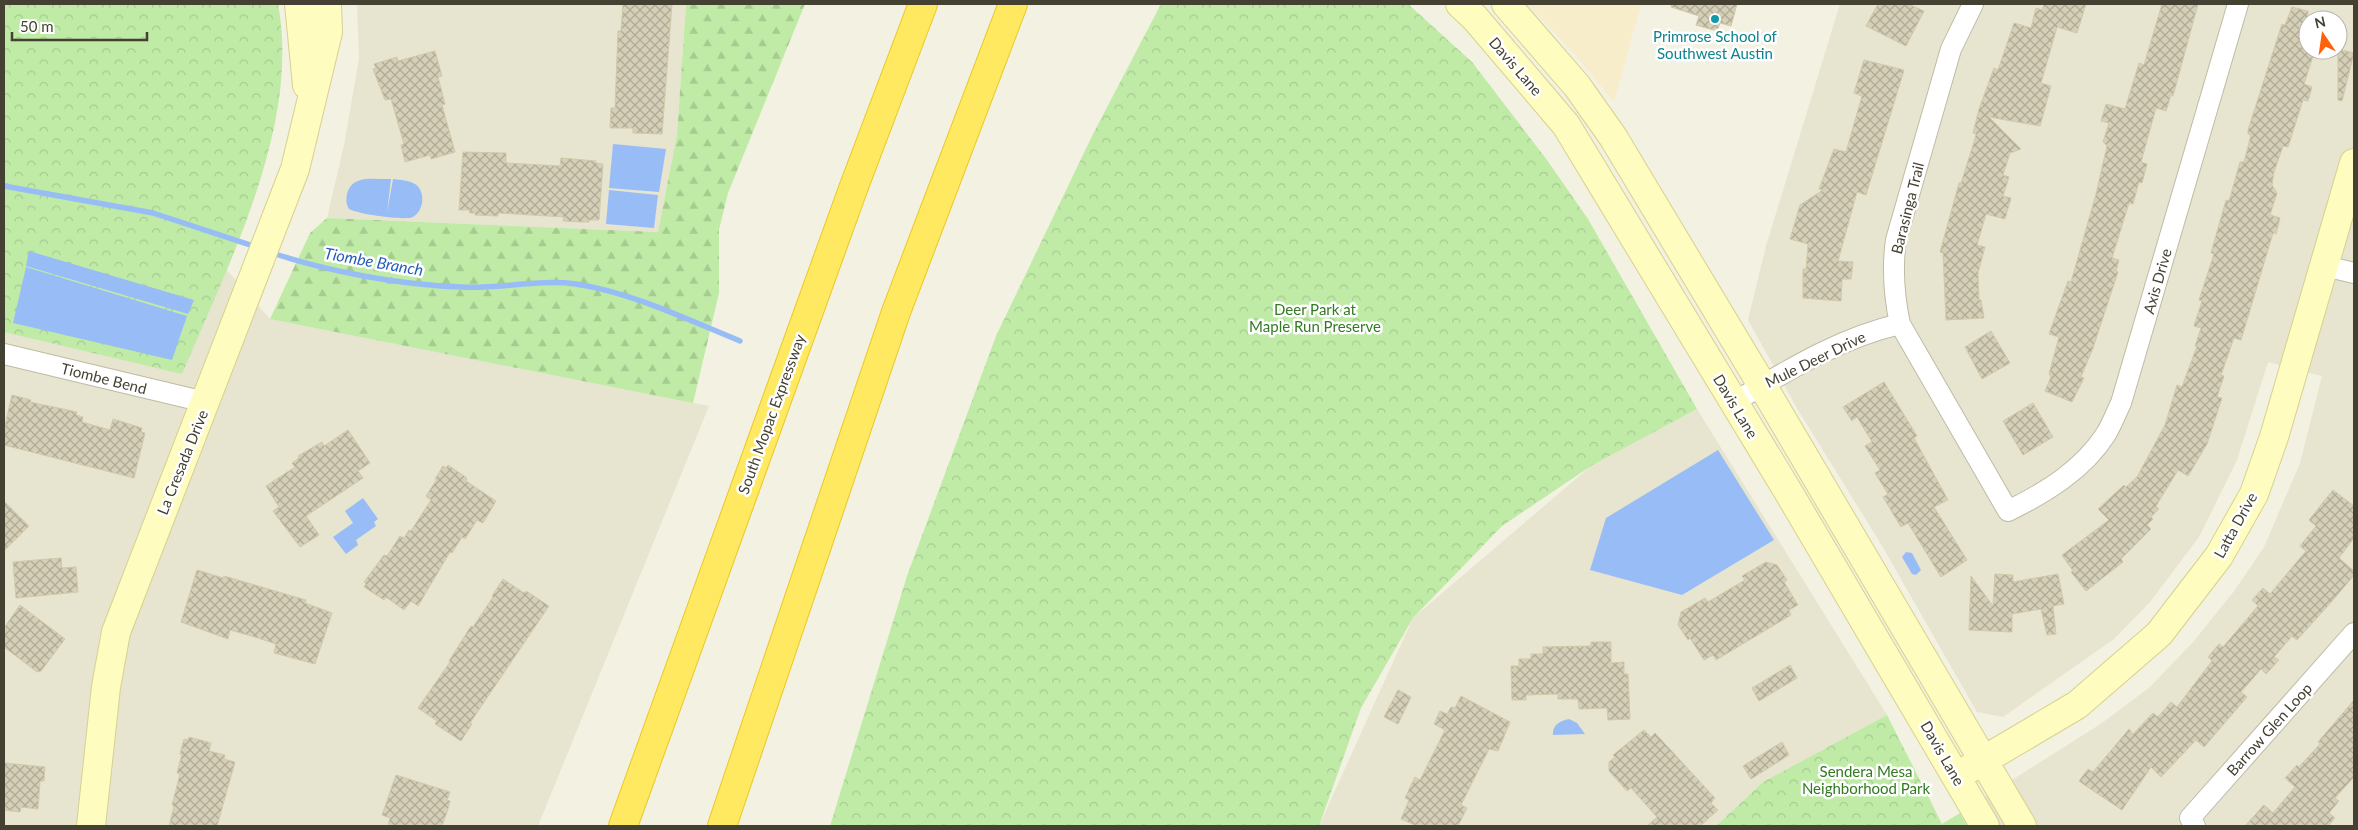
<svg xmlns="http://www.w3.org/2000/svg" width="2358" height="830" font-family="Lato,sans-serif">
<style>
.residential{fill:#e7e4d0;fill-rule:evenodd}
.commercial{fill:#f7edcb}
.grass{fill:#bfeba7}
.forest{fill:url(#forest-firs)}
.park{fill:url(#park-crowns)}
.water{fill:#98bdf6}
.lines{fill:none;stroke-linecap:round;stroke-linejoin:round}
.stream{stroke:#98bdf6;stroke-width:5.5}
.building{fill:url(#building-cross-hatch);stroke:#d1c9a9}
.street-casing{stroke:#bfbba4;stroke-width:22}
.secondary-casing{stroke:#d7d18e;stroke-width:30}
.highway-casing{stroke:#eac825;stroke-width:30}
.street{stroke:#fff;stroke-width:20}
.secondary{stroke:#fffcc0;stroke-width:28}
.highway{stroke:#ffe961;stroke-width:28}
.culture-dot{fill:#0f9aa8;stroke:#fff;stroke-width:2}
.labels{text-anchor:middle;dominant-baseline:central;stroke-width:5;stroke-linejoin:round;paint-order:stroke}
.culture-label{font-size:15px;fill:#0d838f;stroke:#fff}
.street-label{font-size:15px;fill:#454132;stroke:#fff}
.park-label{font-size:15px;fill:#327b21;stroke:#fff}
.water-label{font-size:16px;font-style:italic;fill:#245cb9;stroke:#fff}
</style>
<defs>
<pattern id="forest-firs" width="22" height="20" patternUnits="userSpaceOnUse" patternTransform="scale(1.25)"><rect width="22" height="20" fill="#bfeba7"/><path d="M5 1l3.5 6h-7zM16 11l3.5 6h-7z" fill="#a6cb90"/></pattern>
<pattern id="park-crowns" width="20" height="18" patternUnits="userSpaceOnUse" patternTransform="scale(1.25)"><rect width="20" height="18" fill="#bfeba7"/><path d="M2 6a3 3 0 1 1 6 0M12 15a3 3 0 1 1 6 0" fill="none" stroke="#a6cb90"/></pattern>
<pattern id="building-cross-hatch" width="8" height="8" patternUnits="userSpaceOnUse" patternTransform="scale(1.25)"><rect width="8" height="8" fill="#d5cfb7"/><path d="M0 0l8 8M0 8l8-8" fill="none" stroke="#afaa95"/></pattern>
</defs>
<rect width="100%" height="100%" fill="#f3f1e2"/>
<path class="residential" d="M4,4H278L282,37L280,93L274,128L247,215L226,269L270,319L709,406L538,826H4Z
M357,4H686L677,135L658,232L327,218L344,145L359,59Z
M1840,4H2354V826H1967L1960,813L2102,723L2150,687L2194,641L2235,590L2264,547L2300,463L2322,376L2268,362L2237,460L2199,537L2150,602L2114,639L2003,717L1977,712L1881,544L1798,410L1748,320L1766,246ZM2308,20H2338V50H2308Z
M1697,409L1887,715L1763,782L1716,826H1319L1413,618L1591,466Z"/>
<path class="commercial" d="M1527,4H1641L1614,102L1574,53Z"/>
<path class="grass" d="M1960,813L1967,826H1940L1942,824Z"/>
<path class="forest" d="M686,4H805L728,193L719,230V293L693,403L270,319L310,233L327,218L658,232L677,135Z"/>
<path class="park" d="M4,4H278C301,125 228,265 182,374L4,332Z
M1161,4H1408L1472,62L1547,160L1588,219L1697,409L1591,466L1502,526L1413,618L1361,708L1319,826H830L907,576L996,336L1093,134Z
M1887,715L1942,824L1940,826H1716L1763,782Z"/>
<path class="water" d="M613,144L666,149L659,192L609,188Z
M388,179H391L387,213L393,179C400,180 409,180 415,184C426,191 424,211 413,217C405,221 358,214 349,209C346,204 346,200 347,194C352,175 372,179 388,179Z
M609,190L658,195L654,228L606,224Z
M29,251L194,300L188,314L26,266Z
M26,267L187,316L172,360L13,323Z
M1718,450L1774,540L1682,595L1590,570L1606,518Z
M363,498L378,519L374,522L376,526L356,540L358,545L346,554L333,537L353,523L345,511Z
M1906,552L1912,553L1921,570L1916,575L1912,574L1902,557Z
M1569,719L1577,723L1585,734L1553,735C1552,725 1560,721 1569,719Z"/>
<g class="lines">
<path class="stream" d="M4,186L153,213L256,247
M269,252C329,272 400,285 462,287C500,289 538,279 576,284C633,293 686,319 740,341"/>
</g>
<path class="building" d="M623,4H672L662,134L633,133V128H610L611,108H615L618,31H621Z
M1672,4H1737L1731,26L1720,23L1717,31L1696,25L1699,16L1671,7Z
M1878,4H1908L1924,11L1906,46L1866,26Z
M2044,4H2086L2077,33L2057,27L2041,83L2051,86L2040,126L1989,117L2021,149L2010,153L2003,175L2009,177L2003,196L2011,198L2005,219L1986,214L1977,245L1985,247L1978,273L1979,300H1981L1984,318L1946,320L1943,253L1940,252L1959,183H1961L1974,142L1976,134L1973,133L1979,109L1994,68L1998,70L2014,23L2031,28L2036,8L2042,10Z
M2162,4H2198L2173,96L2171,95L2166,111L2156,108L2141,162L2147,164L2142,183L2139,182L2133,204L2129,203L2112,258L2119,260L2116,271L2118,272L2093,348L2081,377L2084,378L2072,402L2045,391L2051,377L2049,374L2059,337L2049,334L2068,281L2071,282L2096,194L2107,146L2103,142L2109,123L2101,121L2106,104L2125,109L2139,63L2144,65Z
M2292,7L2308,11V50H2315L2304,84L2312,87L2308,101L2303,100L2288,147L2283,146L2274,172L2272,185L2277,193L2270,215L2280,218L2276,234L2273,233L2241,340L2234,338L2221,375L2224,376L2217,397L2222,398L2207,444L2188,476L2178,470L2156,506L2159,509L2151,517L2153,519L2147,525L2151,529L2121,559L2123,562L2086,591L2071,572L2073,571L2062,555L2109,520L2098,509L2124,485L2126,487L2137,477L2165,425L2177,385L2182,387L2197,346H2195L2201,328L2194,326L2202,301L2199,300L2214,254L2211,253L2226,200L2229,201L2240,162H2244L2251,135L2248,134V130L2282,24L2285,25Z
M2338,49L2354,53L2342,101L2338,100Z
M435,51L442,76L438,77L445,104L442,105L455,152L431,159L430,155L405,162L401,145L404,144L391,99L385,100L373,69L376,68L374,64L397,57L398,61Z
M1864,60L1904,70L1866,195L1857,192L1838,261L1853,262L1851,279H1842L1841,301L1803,298V269H1806L1808,244L1790,239L1800,205L1823,190L1819,189L1834,149L1846,152L1862,96L1854,93Z
M463,152L506,153V163L560,166L561,158L596,161V163L603,164L599,220H589V222H582L563,221L564,217L498,213V216L475,215V213H469L470,210H459Z
M1991,331L2010,363L1982,379L1965,347Z
M1884,382L1917,436L1914,438L1948,500L1934,507L1967,560L1941,577L1908,523L1901,527L1883,497L1888,494L1875,473L1880,470L1865,446L1872,442L1857,417L1852,421L1843,407Z
M12,395L31,400L30,402L77,412L76,415L83,417L82,422L110,430L113,419L142,428L141,432L145,433L134,478L4,445V430Z
M2033,403L2053,437L2023,455L2003,421Z
M348,430L370,463L358,471L363,478L306,516L319,535L300,547L273,511L279,507L266,486L295,467L292,463L299,458L298,456L322,442L324,446Z
M448,465L467,478L466,481L496,501L483,523L477,520L465,539L462,537L452,553L450,552L418,606L411,601L404,610L386,597L384,600L364,587L366,584L364,582L384,555L387,556L400,536L404,538L409,530L411,531L431,500L426,496L437,479H435L443,466L446,468Z
M2333,490L2354,506V538L2339,558L2354,571V575L2334,599L2297,640L2292,636L2274,657L2279,660L2266,674L2261,669L2241,692L2247,697L2204,747L2196,740L2161,777L2151,767L2122,810L2086,786L2079,781L2088,769L2093,772L2129,729L2133,734L2153,713L2158,717L2171,702L2177,707L2212,661L2208,657L2219,644L2223,647L2258,606L2252,600L2263,588L2270,594L2306,551L2300,546L2316,526L2309,520Z
M4,501L29,526L4,551Z
M61,558L62,568L76,567L78,592L16,598L13,562Z
M1766,562L1777,565L1787,580L1784,582L1798,605L1789,610L1791,615L1716,660L1713,655L1704,660L1690,638L1688,640L1678,625L1681,612L1705,598L1708,602L1718,596L1745,580L1742,576Z
M197,570L223,578L224,576L306,600L305,603L332,613L315,664L274,653L276,644L258,638L230,630L228,639L181,622Z
M1995,574L2013,575V582L2058,574L2064,604L2053,606L2056,634L2047,635L2041,609L2012,614V632L1969,630L1971,576L1993,606Z
M503,579L524,593L526,591L549,606L470,723L472,724L461,741L435,724L437,721L418,708L450,662L449,661L471,626L473,627L493,597L492,596Z
M20,605L65,639L41,671L37,672L4,647V628Z
M1591,642H1611V663L1624,662V674H1628L1630,719L1608,720L1607,708L1579,709L1578,699H1558V694L1526,695V700H1512L1511,666H1519V659H1531V654H1543V647L1591,646Z
M1790,665L1797,678L1759,701L1752,688Z
M1398,690L1411,697L1398,724L1384,717Z
M1461,696L1510,722L1498,751L1489,749L1461,805L1467,808L1458,826H1417L1401,819L1409,800L1405,798L1415,777L1420,780L1445,730L1434,724L1440,711L1447,714L1451,707L1455,708Z
M2354,700V777L2335,798L2339,801L2329,813L2335,818L2328,826H2245L2264,805L2273,813L2295,787L2285,778L2297,765L2299,767L2320,744L2318,742Z
M1644,730L1651,737L1655,733L1715,798L1711,803L1718,810L1700,826H1647L1657,817L1631,788L1627,791L1609,771V762L1615,757L1613,755Z
M189,737L211,743L209,751L225,755L224,759L235,762L217,826H169L174,806L172,805L180,774L177,773L182,754H180L184,739L188,740Z
M1782,742L1789,755L1751,779L1743,766Z
M4,763L45,767L44,781H40L38,809L21,807L20,812L4,810Z
M396,775L450,792L447,800L450,801L448,809L442,826H388L390,818L382,815Z"/>
<g class="lines">
<defs>
<path id="street" d="M1973,4L1951,49L1896,240C1892,268 1894,296 1900,324L2008,511C2045,493 2083,470 2106,434C2112,424 2116,413 2121,403L2238,4
M2325,266L2354,273
M4,354L205,402
M1734,402C1787,371 1839,338 1900,324
M2195,826L2190,818L2354,633"/>
<path id="secondary" d="M299,4L307,85
M1460,4L1475,18L1566,125L1789,493L1985,826
M1506,4L1577,86L1613,137L1762,385L2022,826
M1967,770L2077,705L2159,634L2219,556L2254,494L2274,437L2354,163
M91,826L106,687L116,632L295,169L328,32L327,4"/>
<path id="highway" d="M623,826L853,189L923,4
M722,826L896,312L1013,4"/>
</defs>
<use href="#street" class="street-casing"/>
<use href="#secondary" class="secondary-casing"/>
<use href="#highway" class="highway-casing"/>
<use href="#street" class="street"/>
<use href="#secondary" class="secondary"/>
<use href="#highway" class="highway"/>
</g>
<circle class="culture-dot" cx="1715" cy="19" r="5"/>
<g class="labels">
<g class="culture-label">
<text x="1715" y="36">Primrose School of<tspan x="1715" dy="17">Southwest Austin</tspan></text>
</g>
<g class="street-label">
<text transform="translate(1516 66) rotate(49)">Davis Lane</text>
<text transform="translate(1907 208) rotate(-76)">Barasinga Trail</text>
<text transform="translate(2157 281) rotate(-74)">Axis Drive</text>
<text transform="translate(1815 359) rotate(-26)">Mule Deer Drive</text>
<text transform="translate(104 378) rotate(14)">Tiombe Bend</text>
<text transform="translate(1736 406) rotate(59)">Davis Lane</text>
<text transform="translate(771 414) rotate(-70)">South Mopac Expressway</text>
<text transform="translate(182 462) rotate(-68)">La Cresada Drive</text>
<text transform="translate(2235 525) rotate(-61)">Latta Drive</text>
<text transform="translate(2269 729) rotate(-48)">Barrow Glen Loop</text>
<text transform="translate(1943 753) rotate(60)">Davis Lane</text>
</g>
<g class="park-label">
<text x="1315" y="309">Deer Park at<tspan x="1315" dy="17">Maple Run Preserve</tspan></text>
<text x="1866" y="771">Sendera Mesa<tspan x="1866" dy="17">Neighborhood Park</tspan></text>
</g>
<g class="water-label">
<text transform="translate(374 261) rotate(10)">Tiombe Branch</text>
</g>
</g>
<rect width="2358" height="830" fill="none" stroke="#454132" stroke-width="10"/>
<g transform="translate(2323 35) rotate(347)"><circle r="24" fill="#ffffff" stroke="#b5b3ad"/>
<path d="M0-4L9 19L0 12L-9 19Z" fill="#ff610d"/>
<text y="-8" font-size="14" font-weight="bold" text-anchor="middle" fill="#454132">N</text>
</g>
<path d="M12 32v8h135v-8" fill="none" stroke="#454132" stroke-width="2.5"/>
<text x="20" y="32" font-size="15" fill="#454132" stroke="#ffffff" stroke-width="4" paint-order="stroke">50 m</text>
</svg>
